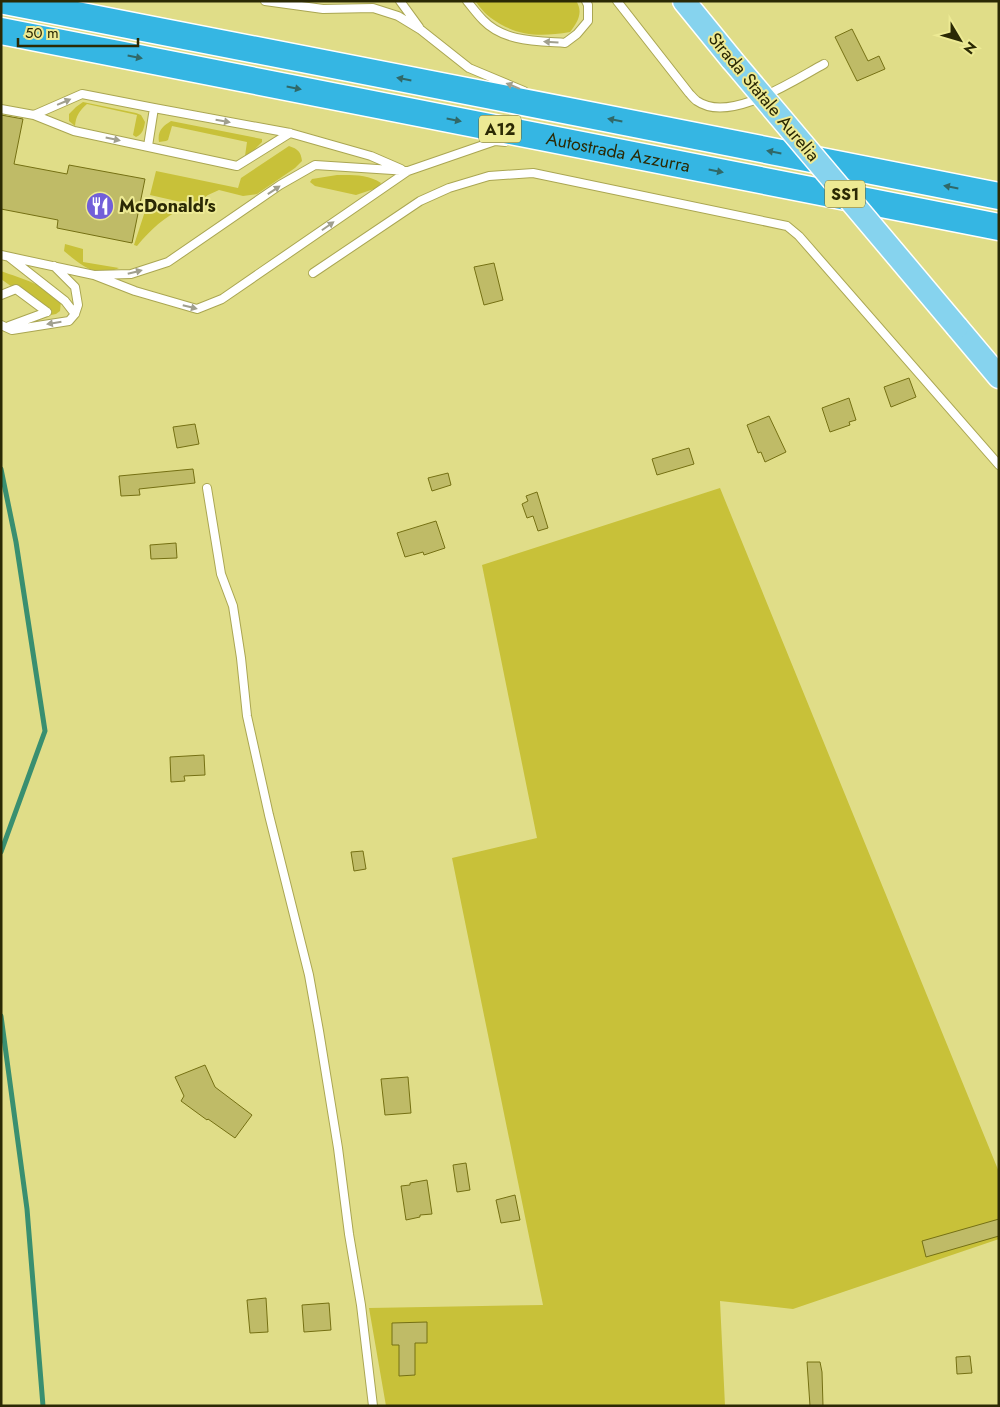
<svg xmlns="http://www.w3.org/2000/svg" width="1000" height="1407" font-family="Jost,sans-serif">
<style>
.green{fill:#c8c139}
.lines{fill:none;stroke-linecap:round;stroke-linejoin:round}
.stream{stroke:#398f70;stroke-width:5}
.building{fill:#bfbb67;stroke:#757013}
.service-casing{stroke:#aaa652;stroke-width:10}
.primary-casing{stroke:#fff;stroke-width:25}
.motorway-casing{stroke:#fff;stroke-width:29}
.service{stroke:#fff;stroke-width:8}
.primary{stroke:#86d3ee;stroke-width:22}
.motorway{stroke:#35b6e3;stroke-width:26}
.primary-bridge-casing{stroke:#fff;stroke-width:25;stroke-linecap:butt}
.primary-bridge{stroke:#86d3ee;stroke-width:22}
.oneway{fill:#a09f8e}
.oneway2{fill:#306868}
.labels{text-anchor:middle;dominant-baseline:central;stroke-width:4;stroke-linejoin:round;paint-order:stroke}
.shield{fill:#edea94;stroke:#65632f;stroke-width:1}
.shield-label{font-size:16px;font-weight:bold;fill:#2b2904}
.street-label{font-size:18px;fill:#2b2904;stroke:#edea94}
.poi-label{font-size:18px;font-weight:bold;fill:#2b2904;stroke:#edea94;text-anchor:start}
</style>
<rect width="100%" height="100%" fill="#e0dd88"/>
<path class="green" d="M475,1H576C584,12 577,23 570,32C540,37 517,37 491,18C485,14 480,7 475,1Z
M83,102L136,113L141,115L145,122C144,128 143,134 136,137L133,135L137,115L87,104C79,111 76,116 75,126L69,121V114L76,107Z
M171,121L262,139V142L255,149L245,156L247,142L172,126L168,140L166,141L159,142C157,131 163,126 171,121Z
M289,146C298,149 301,152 302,161L295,168L257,194L243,196L219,190L208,195L194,205L150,195L156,171L238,188L241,178Z
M337,175C351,175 368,174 381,183L377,188L356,195L315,186L310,182L312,179Z
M148,202L184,208C164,217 151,229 137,246L134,245Z
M65,244L83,249V262L119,268C96,279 81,265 64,251Z
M1,271C22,279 46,285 61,301L60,311L56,314L51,315L47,312L1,279Z
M720,488L999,1172V1239L793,1309L720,1301L725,1406H386L369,1308L543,1305L452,858L537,838L482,565Z"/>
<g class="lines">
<path class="stream" d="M1,469L16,542L45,731L1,852
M1,1016L27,1209L43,1406"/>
</g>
<path class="building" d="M852,29L868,61L879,56L885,69L857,81L835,37Z
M1,115L23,119L14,164L67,174L69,165L145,179L132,243L57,228L58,220L1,209Z
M494,263L503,300L484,305L474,267Z
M909,378L916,397L891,407L884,387Z
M849,398L856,420L849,422L850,425L830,432L822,408Z
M769,416L786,452L765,462L761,452L758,453L747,425Z
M195,424L199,444L177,448L173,427Z
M689,448L694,464L657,475L652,459Z
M193,469L195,483L139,489L140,495L121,496L119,476Z
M448,473L451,485L432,491L428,478Z
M537,492L548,528L538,531L533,516L527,518L522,504L528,501L526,496Z
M436,521L445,548L424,555L423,552L405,557L397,533Z
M176,543L177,558L151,559L150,545Z
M204,755L205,775L184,776L185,781L171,782L170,757Z
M363,851L366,869L354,871L351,852Z
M205,1065L215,1087L252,1115L235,1138L208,1119L207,1120L181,1101L184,1096L175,1077Z
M408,1077L411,1113L385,1115L381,1079Z
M466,1163L470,1190L457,1192L453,1165Z
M427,1180L432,1214L420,1215V1217L406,1220L401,1186L410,1185V1183Z
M515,1195L520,1220L501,1223L496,1200Z
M999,1219V1236L926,1257L922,1241Z
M266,1298L268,1332L250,1333L247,1300Z
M329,1303L331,1330L304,1332L302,1305Z
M427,1322V1343H415V1375L399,1376V1345H392V1323Z
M970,1356L972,1373L957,1374L956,1357Z
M807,1362H820L822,1372L823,1406H810Z"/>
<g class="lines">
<defs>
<path id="service" d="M265,1L323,9L373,8L398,16L421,30L469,68L524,91
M400,1L419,27
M467,1C472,7 477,14 483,20C504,42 537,41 565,43L577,34L588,21V5L586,1
M617,1L689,93C691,95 694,99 697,101C730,124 794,80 824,64
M1,109L34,115L82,94L154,108L290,133L371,156L401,169
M34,115L74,131L237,166L290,133
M148,146L154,108
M1,255L94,275L131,274L168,262L280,185L315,165L408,171
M9,257L65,301L75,314
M313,273L420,201L449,188L489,176L533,173L787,226L799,236L999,465
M94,275L135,291L197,309L222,299L408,171L495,141L505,142
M1,295L16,289L47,312
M1,325L12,330L69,321L75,314L78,305L75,287L54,266
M9,326L47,312
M207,488L221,574L233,606L241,658L247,716L269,815L309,975L319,1031L338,1148L349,1234L361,1305L373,1406"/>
<path id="primary" d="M684,1L732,60
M957,327L999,377"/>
<g id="motorway">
<path d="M5,1L574,112L999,196"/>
<path id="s1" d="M1,31L999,227"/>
</g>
</defs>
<use href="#service" class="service-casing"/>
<use href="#primary" class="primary-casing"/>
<use href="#motorway" class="motorway-casing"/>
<use href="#service" class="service"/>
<use href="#primary" class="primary"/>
<use href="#motorway" class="motorway"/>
<defs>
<path id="primary-bridge" d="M732,60L957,327"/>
</defs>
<use href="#primary-bridge" class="primary-bridge-casing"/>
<use href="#primary-bridge" class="primary-bridge"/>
</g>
<defs><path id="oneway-solid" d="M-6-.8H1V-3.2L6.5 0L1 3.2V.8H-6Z" transform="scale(1.25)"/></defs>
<g class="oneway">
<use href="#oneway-solid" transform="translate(551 42) rotate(-176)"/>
<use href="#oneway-solid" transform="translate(513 86) rotate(-158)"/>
<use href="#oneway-solid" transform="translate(64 102) rotate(-23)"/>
<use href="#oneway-solid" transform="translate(223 121) rotate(10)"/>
<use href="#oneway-solid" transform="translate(113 139) rotate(12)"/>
<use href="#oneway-solid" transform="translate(274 190) rotate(-34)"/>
<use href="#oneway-solid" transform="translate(328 226) rotate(-35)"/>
<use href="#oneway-solid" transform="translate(135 272) rotate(-14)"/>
<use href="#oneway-solid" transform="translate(190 307) rotate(14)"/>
<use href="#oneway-solid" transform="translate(54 323) rotate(171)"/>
</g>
<g class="oneway2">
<use href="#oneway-solid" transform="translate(135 57) rotate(11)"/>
<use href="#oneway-solid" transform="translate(404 79) rotate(-169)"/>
<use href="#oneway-solid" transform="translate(294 88) rotate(11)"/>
<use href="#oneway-solid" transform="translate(454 120) rotate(11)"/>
<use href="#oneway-solid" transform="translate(615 120) rotate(-169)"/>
<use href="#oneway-solid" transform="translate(774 152) rotate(-169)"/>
<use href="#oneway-solid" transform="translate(716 171) rotate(11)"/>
<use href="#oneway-solid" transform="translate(951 187) rotate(-169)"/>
</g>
<defs>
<symbol id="restaurant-disc" viewBox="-11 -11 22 22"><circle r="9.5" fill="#725fd9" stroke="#edea94"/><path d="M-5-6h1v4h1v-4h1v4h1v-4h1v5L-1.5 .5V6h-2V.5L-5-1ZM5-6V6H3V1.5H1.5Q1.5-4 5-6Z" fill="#fff"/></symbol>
</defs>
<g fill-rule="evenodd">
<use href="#restaurant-disc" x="84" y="190" width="32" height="32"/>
</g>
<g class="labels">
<g class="shield">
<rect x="479" y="115.5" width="42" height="27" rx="4"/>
<rect x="825" y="180.5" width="40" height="27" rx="4"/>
</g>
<g class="shield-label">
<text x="500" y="129">A12</text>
<text x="845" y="194">SS1</text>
</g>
<g class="street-label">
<text transform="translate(764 97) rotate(50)">Strada Statale Aurelia</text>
<text stroke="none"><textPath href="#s1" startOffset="629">Autostrada Azzurra</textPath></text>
</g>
<g class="poi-label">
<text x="119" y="206">McDonald's</text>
</g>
</g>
<rect width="1000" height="1407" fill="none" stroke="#2b2904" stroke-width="5"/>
<g transform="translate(960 40) rotate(128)" stroke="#edea94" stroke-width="4" paint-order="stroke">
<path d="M0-4L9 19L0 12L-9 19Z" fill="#2b2904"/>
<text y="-8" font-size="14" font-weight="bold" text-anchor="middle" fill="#2b2904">N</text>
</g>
<path d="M18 38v8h120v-8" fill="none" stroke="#2b2904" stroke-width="2.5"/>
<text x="25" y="38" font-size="15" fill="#2b2904" stroke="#edea94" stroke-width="4" paint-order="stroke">50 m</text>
</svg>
